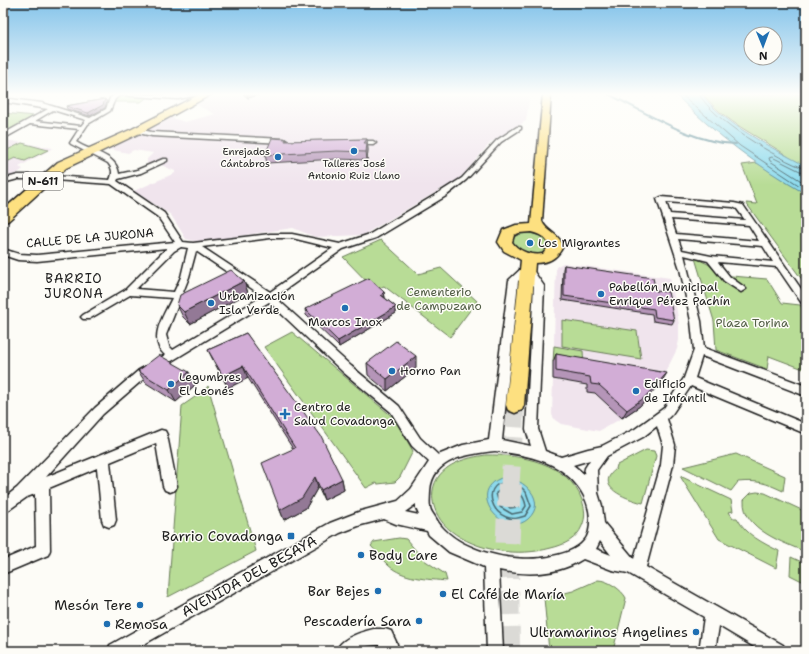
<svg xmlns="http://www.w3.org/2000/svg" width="809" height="654" font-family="'Shantell Sans',sans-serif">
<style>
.built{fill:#f0e4ed}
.green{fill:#b8dc96;stroke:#6a7c59}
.water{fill:#8ddaec;stroke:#608e99}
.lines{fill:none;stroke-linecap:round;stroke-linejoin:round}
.shore-far1{stroke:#49686f;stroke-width:1}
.shore{stroke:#49686f;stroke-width:1.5}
.stream{stroke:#608e99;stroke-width:2}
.primary-tunnel-far1{stroke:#dbdad6;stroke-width:19;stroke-dasharray:19 10;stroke-linecap:butt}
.primary-tunnel{stroke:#dbdad6;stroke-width:24;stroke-dasharray:24 12;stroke-linecap:butt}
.street-casing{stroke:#1c1c1c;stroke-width:3}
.primary-casing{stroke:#1c1c1c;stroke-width:3}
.highway-casing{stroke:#1c1c1c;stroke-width:3}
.street{fill:#fdfcf7;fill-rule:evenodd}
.primary{fill:#fde080;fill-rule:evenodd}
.highway{fill:#fde080;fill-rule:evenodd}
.wall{fill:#b595b8;stroke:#1c1c1c}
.shaded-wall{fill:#937996;stroke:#1c1c1c}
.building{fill:#d2add6;stroke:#1c1c1c}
.poi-dot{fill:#1f6fb2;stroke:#fdfcf7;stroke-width:1.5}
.labels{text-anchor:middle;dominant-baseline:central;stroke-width:3;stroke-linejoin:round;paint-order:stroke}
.far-poi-label{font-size:10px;fill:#1c1c1c;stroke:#fdfcf7;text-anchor:end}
.shield{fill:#fdfcf7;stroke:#605f5e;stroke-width:1}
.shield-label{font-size:11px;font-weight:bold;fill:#1c1c1c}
.street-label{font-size:12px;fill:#1c1c1c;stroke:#fdfcf7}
.poi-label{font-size:12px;fill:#1c1c1c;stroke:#fdfcf7;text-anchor:start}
.park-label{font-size:12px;fill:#535f47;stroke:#fdfcf7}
.neighbourhood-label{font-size:13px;letter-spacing:1px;fill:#1c1c1c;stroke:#fdfcf7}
.near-poi-label{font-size:14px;fill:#1c1c1c;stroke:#fdfcf7;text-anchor:end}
.near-street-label{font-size:14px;fill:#1c1c1c;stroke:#fdfcf7}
</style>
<rect width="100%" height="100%" fill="#fdfcf7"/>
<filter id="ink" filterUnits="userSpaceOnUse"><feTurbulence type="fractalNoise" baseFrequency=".025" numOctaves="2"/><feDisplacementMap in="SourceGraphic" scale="8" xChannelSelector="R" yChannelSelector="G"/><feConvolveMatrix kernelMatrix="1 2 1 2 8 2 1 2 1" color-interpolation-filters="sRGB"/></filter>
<g filter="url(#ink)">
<path class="built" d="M214,94H530L526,121L491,142L460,178L363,235L315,237L293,228L198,242L186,239L171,215L134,191L175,173V171L161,165L151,169L147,167V159L153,153L134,150L128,153L103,148L169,117L185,122L215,114L193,103Z
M6,140L53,148L19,167L23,169L18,173L3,178V141Z
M563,263L670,278L676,306L679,325V340L677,349L661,381L640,406L622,418L599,431L561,424L555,420L552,415L556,267Z"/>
<path class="green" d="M703,94H806V171C776,142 729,129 703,94Z
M120,95L149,96L141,102H114L116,97Z
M3,113L35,116L3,133Z
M22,143L48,150L25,161L15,158L3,164V152Z
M757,163L806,194V285L746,203L757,204L742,165Z
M530,233L541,236L549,245L546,251C534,257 523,253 513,245V238L519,234Z
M381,240L418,274L441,268L477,301L450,337L384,286L375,290L343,257Z
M695,258L708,264L720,275L767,279L782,303L800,305L806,313V370L769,356L767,369L716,350L714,321Z
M562,320L637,331L641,359L562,346Z
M292,332L394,418L413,451L400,477L395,482L378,484L376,483L366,488L264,347Z
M554,346L583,351L584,367L553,362Z
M208,386L256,551L168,597L182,406L205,390Z
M646,450L654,451L656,456L643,503C627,499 593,487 616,469L617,465Z
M736,454L785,476L783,491C766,483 758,480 738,482L731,491L683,467Z
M486,455C520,454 569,463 582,500C585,509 586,517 582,526C577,539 564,545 551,548C519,557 477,552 450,530C431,515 424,485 447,468C458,460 472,457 486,455Z
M680,476L731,500L733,511L729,512L733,518H737C746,535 763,543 779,551L776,568L719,539Z
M757,492L765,493L806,512V552C784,543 742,529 744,500L751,493Z
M399,538L406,539L424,560L445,574L447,581C427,579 403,579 388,565C382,560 377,552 371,546L374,542Z
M791,557L806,564V583L790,575Z
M598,580C608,580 622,590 626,598L613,651H549L544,598L573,591Z"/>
<path class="water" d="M675,94H702C720,122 776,150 806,166V194C758,167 714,133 675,94Z
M504,477C524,478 548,501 528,519C504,540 463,490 504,477Z"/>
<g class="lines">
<path class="shore-far1" d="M681,94L740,146L806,190
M699,94C714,121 777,159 806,169
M806,174L772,157L769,158L770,161L806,184
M497,485L505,481L520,485"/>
<path class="shore" d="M498,484C485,493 493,512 506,517C513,520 519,518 525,516L531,506L526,492L518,484
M505,486C517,488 524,494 526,506L522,512L512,514L500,507L496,493Z
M506,493L516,496L520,503L518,507L510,508L504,503L502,495Z"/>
<path class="stream" d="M608,94C648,113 691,143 736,144"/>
<path class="primary-tunnel-far1" d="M510,485L515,405"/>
<path class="primary-tunnel" d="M508,651L507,558L510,484"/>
<defs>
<path id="street" d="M115,94L178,95L203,94L178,99L120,95L115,99L110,111L88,124L76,142C91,152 117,154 119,174L137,170L163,159H167V161L141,173L118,179L117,181L164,213L183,242L193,243L270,234H292L340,244L370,234L440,192L462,178L497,140L517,127H521V129L501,142L466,180L446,196L376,238L343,249L275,297L351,366L399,406L420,438L438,455L463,445L489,440L509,280L524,266H530L544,286L538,429L545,451L561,457L588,449L602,446L635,429L664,408L684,378L694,350L691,321L680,269L657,199L661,197L734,203L743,205L806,296V306L803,305L777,267L718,262L730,277L744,287L746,289L741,292L724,281L708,261L684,255L701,321L704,348L806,386V396L702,356L695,378L806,424V434L691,386L672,414L667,419L675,445L673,465L646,567L783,645L785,651H761L719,626L715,651H699L704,617L628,573L612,570L583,559C558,575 527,576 499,570L503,651H487L484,567L449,552L429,535L427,531L396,524L384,519L361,525L340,533L132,651H108L110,645L330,523L361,511L398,501L411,489L429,462L412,446L391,412L343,372L269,302L147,376L103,414L46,477L161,430L165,431L167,435L177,486L175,490L170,492L165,490L163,486L156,443L110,462L116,520L114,525L109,527L104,525L102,520L97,468L49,488L50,550L48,555L3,574V560L36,546L35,494L27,497L3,514V499L17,488L95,408L139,370L165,355C147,339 164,315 172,298L130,295L89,319H83L81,317L83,315L125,290L167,248L37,261L18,260L3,255V249L19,254L37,255L175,242L158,217L111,184L40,179H18L3,183V179L18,175H40L110,180C113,173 113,169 108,163L71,144L70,143L79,129L30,124L3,139V134L48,109L3,102V98L42,103L90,118L106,109L110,98ZM53,110L86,120L81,126L35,121ZM666,202L733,207L737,209L745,220L670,214ZM671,219L749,225L759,241L676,234ZM270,238H292L333,248L270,292L202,247ZM678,239L763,246L773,262L711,256L682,250ZM181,247L188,248L181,277L174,292L136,289L174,251ZM196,251L263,296L173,350L169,346L166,335L189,277ZM526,274L534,286L526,429L531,446L502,440L518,281ZM657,426L663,445L661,465L634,559L604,523L602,506L598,493L597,470L607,456L643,437ZM495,451C517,454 540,457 559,469C577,481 590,499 590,521C590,528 589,536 584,541C576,551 561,554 549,557C514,564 453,551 435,517C433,514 430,510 430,507C429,502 430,496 430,491C432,458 469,454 495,451ZM590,460L585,468L584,474L573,465ZM416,504V508L419,515L405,512ZM600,541L611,555L596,549Z
M136,129L152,132L284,139L287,141L284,143L152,136L134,132V130Z
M354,141H373L376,143L373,145L352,144V142Z
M374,629H385L391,631L397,644L398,651H382L379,645L368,646L359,651H336C341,638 361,632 374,629Z"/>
<path id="primary" d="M543,94H551L542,221C546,232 559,233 563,246C557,259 548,263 535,263L524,405L522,410L515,413L508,410L506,405L521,260L504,251L498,242L503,230L516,225L531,224ZM531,232C539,234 547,237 549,246L543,254C532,256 519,252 512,242L514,235L519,233Z"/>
<path id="highway" d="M200,94H212L140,133L66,168L8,221L3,222V210L58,162L132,129Z"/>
</defs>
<use href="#street" class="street-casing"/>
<use href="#primary" class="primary-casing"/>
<use href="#highway" class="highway-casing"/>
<use href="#street" class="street"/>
<use href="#primary" class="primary"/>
<use href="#highway" class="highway"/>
</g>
<path class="wall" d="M243,94H261L248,98Z
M105,99L107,102L105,108L90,116L67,109L66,106Z
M367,139L368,150L367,160L337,159L267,163L265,155L286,141Z
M564,265L656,291L674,320L672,324L653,321L652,314L562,300L563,269Z
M244,281L248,293L190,324L183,317L177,305Z
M384,292L385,298L396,307V313L339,347L306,315L305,309Z
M246,333L342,479L344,490L324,500L318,487L306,508L284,520L280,510L293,449L248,378L228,388L214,362L208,350Z
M556,354L662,381L640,406L622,418L595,393L587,392V385L553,379V362Z
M367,363L416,368L387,391L368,375Z
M138,371L195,385L176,402L146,383Z"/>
<path class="shaded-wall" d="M247,94H261L248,98Z
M105,99L107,102L105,108L90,116L88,113Z
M367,139L368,150L367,160L366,152L364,143Z
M244,281L248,293L190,324L184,312Z
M384,292L385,298L381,295Z
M396,307V313L339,347L338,341Z
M416,356V368L387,391V379Z
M243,366L248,378L228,388L223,376Z
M189,372L195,385L176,402L169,390Z
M667,373L662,381L640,406L622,418L627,410Z
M315,477L318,487L306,508L284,520L280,510Z
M342,479L344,490L324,500L321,490Z"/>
<path class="building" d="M105,99L103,105L88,113L66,106Z
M272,138L286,139L285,141L367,139L364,143H367L366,152L337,151L265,155Z
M564,265L653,278L656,291L668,292L674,320L655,317L654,309L564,296Z
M231,270L244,281L184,312L177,305L180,295Z
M369,278L384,292L381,295L396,307L338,341L305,309Z
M246,333L321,436L342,479L321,490L315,477L302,498L280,510L262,463L295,448L243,366L223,376L208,350Z
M396,341L416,356L387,379L367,363Z
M556,354L667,373L644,398L627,410L599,385L591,384L590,377L556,371Z
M159,355L189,372L169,390L138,371Z"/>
</g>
<linearGradient id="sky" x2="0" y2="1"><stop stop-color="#83c3ea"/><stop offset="0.51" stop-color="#fefefb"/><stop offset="1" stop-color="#fefefb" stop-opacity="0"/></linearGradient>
<rect width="809" height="185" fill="url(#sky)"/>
<g class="poi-dot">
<circle cx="354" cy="151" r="4"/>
<circle cx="278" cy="157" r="4"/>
<circle cx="530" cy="243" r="4"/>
<circle cx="601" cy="294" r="4"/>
<circle cx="211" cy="303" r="4"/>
<circle cx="345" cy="308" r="4"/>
<circle cx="392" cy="371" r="4"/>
<circle cx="171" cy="384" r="4"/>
<circle cx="636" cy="391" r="4"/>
<path d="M283 408h4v4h4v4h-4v4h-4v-4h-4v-4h4z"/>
<rect x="287" y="532" width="8" height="8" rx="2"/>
<circle cx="361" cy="555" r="4"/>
<circle cx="378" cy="591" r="4"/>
<circle cx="443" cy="594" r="4"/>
<circle cx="140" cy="605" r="4"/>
<circle cx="419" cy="621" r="4"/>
<circle cx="107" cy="624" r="4"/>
<circle cx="696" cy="632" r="4"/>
</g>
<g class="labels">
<g class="far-poi-label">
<text x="270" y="151">Enrejados<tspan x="270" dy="12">Cántabros</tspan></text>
<text x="354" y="163" text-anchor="middle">Talleres José<tspan x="354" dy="12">Antonio Ruiz Llano</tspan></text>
</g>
<rect class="shield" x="23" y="172" width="40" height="18" rx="3"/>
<g class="shield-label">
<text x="43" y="181">N-611</text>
</g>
<g class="street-label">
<text transform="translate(90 238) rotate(-5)">CALLE DE LA JURONA</text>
</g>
<g class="poi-label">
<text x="538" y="243">Los Migrantes</text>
<text x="609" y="287">Pabellón Municipal<tspan x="609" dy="14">Enrique Pérez Pachín</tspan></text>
<text x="219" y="296">Urbanización<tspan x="219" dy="14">Isla Verde</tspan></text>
<text x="345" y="322" text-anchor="middle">Marcos Inox</text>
<text x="400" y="371">Horno Pan</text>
<text x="179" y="377">Legumbres<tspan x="179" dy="14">El Leonés</tspan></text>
<text x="644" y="384">Edificio<tspan x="644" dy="14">de Infantil</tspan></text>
<text x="294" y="407">Centro de<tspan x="294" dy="14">Salud Covadonga</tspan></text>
</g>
<g class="park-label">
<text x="439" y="292">Cementerio<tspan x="439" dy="14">de Campuzano</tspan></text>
<text x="752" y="323">Plaza Torina</text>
</g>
<g class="neighbourhood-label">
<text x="74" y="278">BARRIO<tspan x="74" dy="15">JURONA</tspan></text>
</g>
<g class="near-poi-label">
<text x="283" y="536">Barrio Covadonga</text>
<text x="369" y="555" text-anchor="start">Body Care</text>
<text x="370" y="591">Bar Bejes</text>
<text x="451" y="594" text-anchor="start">El Café de María</text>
<text x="132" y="605">Mesón Tere</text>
<text x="411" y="621">Pescadería Sara</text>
<text x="115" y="624" text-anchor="start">Remosa</text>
<text x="688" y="632">Ultramarinos Angelines</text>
</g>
<g class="near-street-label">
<text transform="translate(249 576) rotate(-29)">AVENIDA DEL BESAYA</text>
</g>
</g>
<rect width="809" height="654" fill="none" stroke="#fdfcf7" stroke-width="16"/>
<rect x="8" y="8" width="793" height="638" fill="none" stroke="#1c1c1c" stroke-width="1.5" filter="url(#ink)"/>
<g transform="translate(763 46) rotate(179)"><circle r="19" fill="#fdfcf7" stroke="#a3a29f"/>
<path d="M0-3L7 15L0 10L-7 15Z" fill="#1f6fb2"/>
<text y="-6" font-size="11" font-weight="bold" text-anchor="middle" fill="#1c1c1c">N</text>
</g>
</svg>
